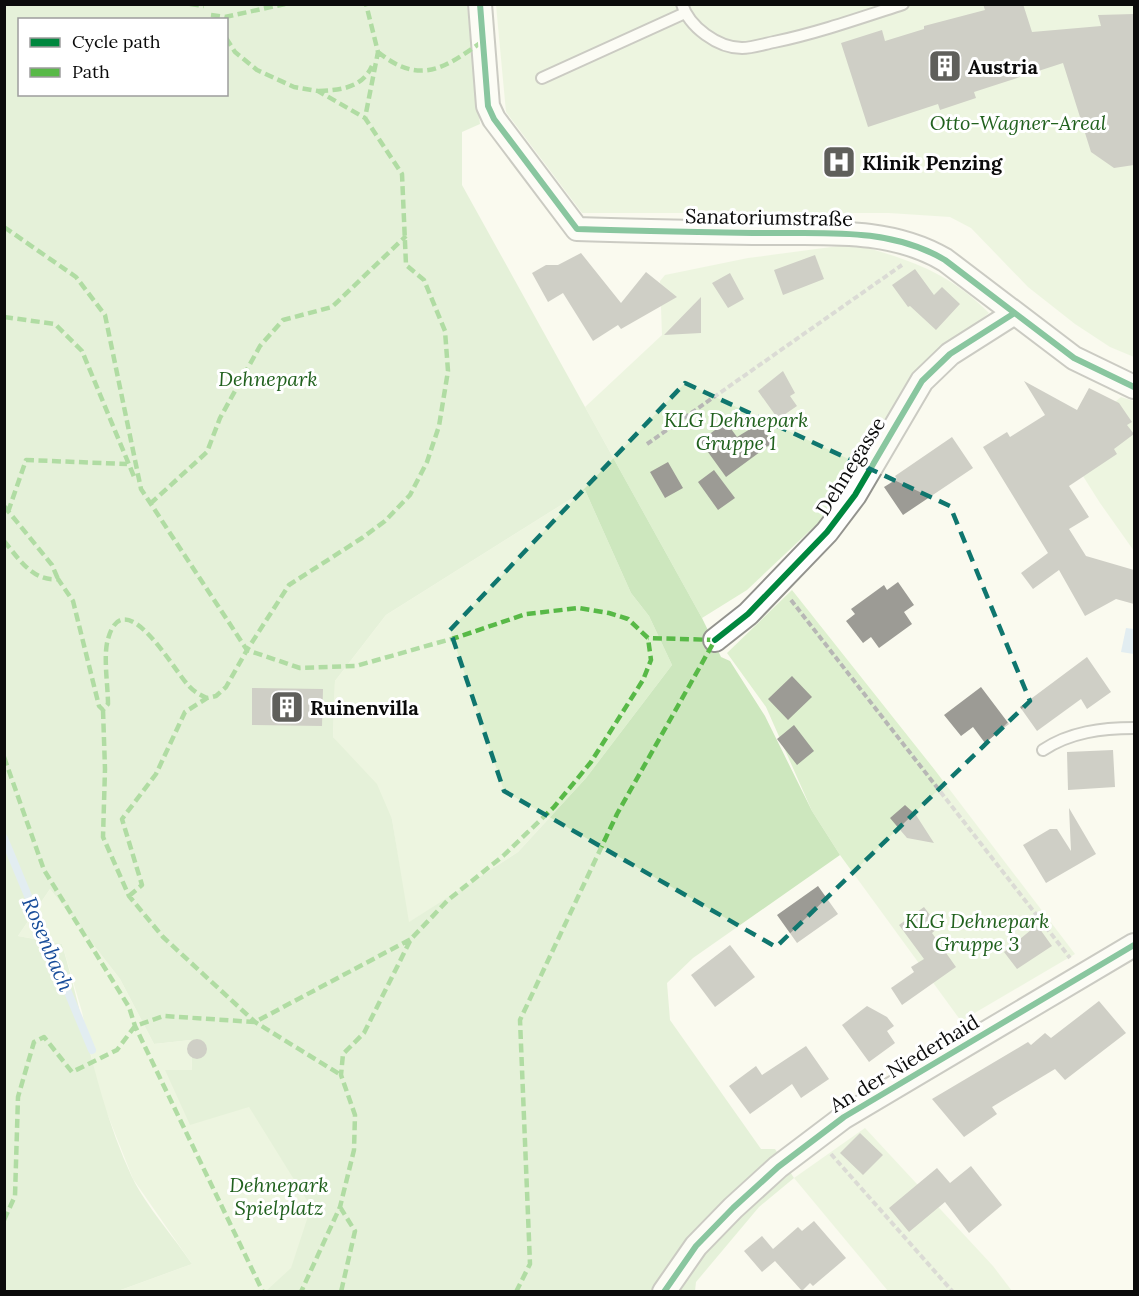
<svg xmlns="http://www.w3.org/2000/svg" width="1139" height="1296" font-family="Lora,serif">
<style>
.green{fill:#def0cf}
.forest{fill:#cde7be;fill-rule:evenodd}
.water{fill:#c6ddf3}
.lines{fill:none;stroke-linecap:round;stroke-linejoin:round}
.stream{stroke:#c6ddf3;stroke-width:8}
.building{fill:#9c9b95}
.service-casing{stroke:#93938e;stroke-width:14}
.minor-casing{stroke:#93938e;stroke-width:26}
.path{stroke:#b7b7b5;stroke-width:4;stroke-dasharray:6 3;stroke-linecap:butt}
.service{stroke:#fefefd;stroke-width:10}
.minor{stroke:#fefefd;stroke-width:22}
.quiet{stroke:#58b947;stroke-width:4.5;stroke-dasharray:9 4.5;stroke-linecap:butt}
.cycleway-casing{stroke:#fff;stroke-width:10}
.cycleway{stroke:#00873e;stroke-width:6}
.marked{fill:none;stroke:#0f766e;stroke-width:4.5;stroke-dasharray:12 8;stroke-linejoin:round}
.labels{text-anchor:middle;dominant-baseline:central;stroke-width:6;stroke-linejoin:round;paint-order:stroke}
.poi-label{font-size:20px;font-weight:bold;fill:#0b0b0b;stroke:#fff;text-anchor:start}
.park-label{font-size:20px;font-style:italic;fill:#21611e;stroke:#fff}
.street-label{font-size:20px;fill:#0b0b0b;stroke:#fff}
.water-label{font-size:21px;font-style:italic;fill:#184d9a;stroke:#fff}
</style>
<rect width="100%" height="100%" fill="#fafaef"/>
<path class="green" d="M496,5H1134V357L1110,347L1075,324L1028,287L971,228L950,217L889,213H582L506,112Z
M854,244C910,260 947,271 989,313L917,371L819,522L747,590L702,618L585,407L662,335L660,281L665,275L748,258Z
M1121,397L1134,401V551L1100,503L1069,454L1079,431Z
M585,490L631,593L649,616L672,665L586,778L518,852L408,923L392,819L333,737L335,681L386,615Z
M792,590L934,769L1075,954L961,1021L840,855L812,811L766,707L727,653Z
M50,889L120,979L154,1044L191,1040L192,1070H166L228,1077L332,1189L302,1276L266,1292L118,1291L192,1264L133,1179L99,1093L82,1012L62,944L18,936Z
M865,1128L993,1266L1012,1291H888L794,1178Z"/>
<path class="forest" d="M5,5H467L480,124L462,132V185L702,618L721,657L730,661L765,716L812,811L840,855L693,958L667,983L670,1020L761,1149H775L794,1178L759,1207L696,1282L695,1291H266L291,1268L311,1207L249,1107L190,1125L165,1070H192L191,1040L154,1044L120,979L50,889L18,936L62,944C85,1022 97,1102 132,1177C146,1206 174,1237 192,1264L118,1291L5,1292ZM20,20H226V94H20ZM585,490L631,593L649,616L672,665L586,778L518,852L409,922L392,819L377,784L333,737L335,681L386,615Z"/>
<path class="water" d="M1126,628L1134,629V654L1121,652Z"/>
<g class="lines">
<path class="stream" d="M4,838L92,1050"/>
</g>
<path class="building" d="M983,4H1023L1032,32L1101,26L1098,15L1134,14V165L1114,168L1091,152L1063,63L974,92L976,98L940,110L938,104L868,127L841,43L882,30L885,41L924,29V26L985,10Z
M581,253L621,303L646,272L677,297L621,329L618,325L593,341L563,293L548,302L532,273L546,265H558Z
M815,255L824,279L783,295L774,270Z
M915,269L934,295L942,287L960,304L936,330L910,306L908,307L892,285Z
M730,273L744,299L728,308L712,283Z
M701,297V333L664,335Z
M783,371L795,393L790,396L797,406L778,419L758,391Z
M1024,381L1077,410L1089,388L1119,403L1132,422L1127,425L1134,434L1114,449L1117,454L1069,486L1089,517L1069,529L1086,556L1134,570V604L1116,599L1085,616L1059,570L1033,589L1021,573L1048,553L983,447L1007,432L1010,437L1045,415Z
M726,422L737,437L760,423L772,443L726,477L700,441Z
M952,437L973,468L903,515L884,487L897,479L895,476Z
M668,462L683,488L665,498L650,472Z
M714,470L735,498L718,510L698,482Z
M898,582L914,605L904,612L912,624L879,648L871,637L863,643L846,621L855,614L851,609L884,585L887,590Z
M1087,657L1111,692L1087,709L1081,699L1037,731L1020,707Z
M792,676L812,697L788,720L768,699Z
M981,687L1009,724L985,743L973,727L961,736L944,715Z
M252,688L323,689L322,726L252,725Z
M794,725L814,751L797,765L777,739Z
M1113,750L1115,787L1068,790L1067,752Z
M905,805L916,815L934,843L907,838L890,818Z
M1069,808L1096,854L1046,883L1023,845L1050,829H1057L1071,851Z
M818,886L838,914L797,943L777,915Z
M924,907L939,927L932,933L956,967L902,1005L891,988L914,972L911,967L924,959L899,925Z
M1037,925L1052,946L1017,969L1004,952Z
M730,945L755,977L715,1007L691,975Z
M1099,1001L1126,1033L1065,1080L1055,1069L992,1107L997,1114L964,1137L932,1099L1028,1042L1031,1045L1045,1033L1051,1038Z
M867,1006L887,1017L894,1026L887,1031L895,1043L869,1062L842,1025Z
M187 1049a10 10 0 1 1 20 0a10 10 0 1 1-20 0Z
M806,1046L829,1079L801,1098L792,1084L750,1114L729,1086L756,1066L762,1075Z
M860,1133L883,1155L863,1175L840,1153Z
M971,1166L1002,1205L969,1233L945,1202L909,1232L889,1208L937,1168L950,1183Z
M814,1221L846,1258L813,1286L810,1283L802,1291L775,1261L762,1272L744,1251L762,1236L773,1249L798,1227L802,1231Z"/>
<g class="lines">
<defs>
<path id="service" d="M682,4C689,27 718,48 742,48C752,48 764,44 774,42C817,33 860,18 903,4
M542,78L685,13
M1043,750C1070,732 1102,728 1134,728"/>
<path id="minor" d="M480,4L488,106L494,119L577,229C637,231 697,232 756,233C820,234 888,226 945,260L1074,358L1134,387
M715,640L748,614L827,532L855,495L922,381L950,354L1013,314
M664,1292L696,1246L733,1208L778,1167L844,1117L1134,945"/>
</defs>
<use href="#service" class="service-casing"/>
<use href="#minor" class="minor-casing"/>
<path class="path" d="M647,444L902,265
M791,600L1070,958
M831,1154L953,1292"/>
<use href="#service" class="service"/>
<use href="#minor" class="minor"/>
<path class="quiet" d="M190,4L204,6
M211,15L225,17L285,4
M226,38L235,52L257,70L294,87L318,91L365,118
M378,52C420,86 445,68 483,41
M319,91C341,90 362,88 372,66
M4,227L76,277L105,315L141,489L247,650L300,668L356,666L458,637L526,614L579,608L609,613L628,619L648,638L651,660L643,680L591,762L554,807L503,856L448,900L411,939L364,1033L343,1054L341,1075L355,1115L354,1150L340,1207L301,1292
M4,317L55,324L82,351L135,479
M150,504L207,452L220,418L260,346L283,320L332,307L406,236
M4,506L52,565L58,579
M8,512L26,460L127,464
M4,541C19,559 33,582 58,579L73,601L99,706L103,710L108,704C108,686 103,655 108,639C124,581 173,669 188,685C193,691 200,695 207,698
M103,710L105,769L103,837L129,896L163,937L255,1022L341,1075
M4,757L44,870L129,1007L135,1026L263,1292
M129,896L142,885L122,819L156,774L185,712L207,698L216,696L226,687L247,650L289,585L362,538L385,521L410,495L427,462L439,426L448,371L445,331L424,280L406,265L402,174L365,118L378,52L366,4
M340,1207L355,1231L341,1292
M4,1220L15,1196L18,1097L34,1042L44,1037L72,1072L117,1050L135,1026L164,1016L255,1022L411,939
M516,1292L530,1264L520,1020L617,814L715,640L648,638"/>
<defs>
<path id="cycleway" d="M480,4L488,106L494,119L577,229C637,231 697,232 756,233C820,234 888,226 945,260L1074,358L1134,387
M715,640L748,614L827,532L855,495L922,381L950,354L1013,314
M664,1292L696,1246L733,1208L778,1167L844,1117L1134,945"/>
</defs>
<use href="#cycleway" class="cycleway-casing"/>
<use href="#cycleway" class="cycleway"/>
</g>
<path d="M0 0H1139V1296H0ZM685,383L950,506L1030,701L776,947L504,791L450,630Z" fill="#fafaef" fill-opacity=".55" fill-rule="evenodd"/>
<path class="marked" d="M685,383L950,506L1030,701L776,947L504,791L450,630Z"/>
<defs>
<symbol id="building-square" viewBox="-11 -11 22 22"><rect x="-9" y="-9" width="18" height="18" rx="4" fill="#5f5f5b" stroke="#fff"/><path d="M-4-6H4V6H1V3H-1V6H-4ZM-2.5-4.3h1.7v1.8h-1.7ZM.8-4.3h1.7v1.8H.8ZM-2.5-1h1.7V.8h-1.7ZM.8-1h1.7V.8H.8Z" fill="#fff"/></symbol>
<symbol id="hospital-square" viewBox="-11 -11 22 22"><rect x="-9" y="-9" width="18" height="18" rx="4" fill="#5f5f5b" stroke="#fff"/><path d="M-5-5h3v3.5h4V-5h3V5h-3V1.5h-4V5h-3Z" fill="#fff"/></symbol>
</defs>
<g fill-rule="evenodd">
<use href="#building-square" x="926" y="47" width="38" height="38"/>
<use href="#hospital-square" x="820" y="143" width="38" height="38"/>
<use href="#building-square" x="268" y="688" width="38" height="38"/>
</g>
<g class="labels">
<g class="poi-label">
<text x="968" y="66">Austria</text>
<text x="862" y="162">Klinik Penzing</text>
<text x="310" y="707">Ruinenvilla</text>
</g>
<g class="park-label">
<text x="1018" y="122">Otto-Wagner-Areal</text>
<text x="268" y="378">Dehnepark</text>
<text x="736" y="419">KLG Dehnepark<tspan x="736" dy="23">Gruppe 1</tspan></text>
<text x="977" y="920">KLG Dehnepark<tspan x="977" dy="23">Gruppe 3</tspan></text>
<text x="279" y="1184">Dehnepark<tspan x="279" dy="23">Spielplatz</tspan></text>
</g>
<g class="street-label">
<text transform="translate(769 217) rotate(1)">Sanatoriumstraße</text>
<text transform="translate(850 466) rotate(-58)">Dehnegasse</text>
<text transform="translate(904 1063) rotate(-31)">An der Niederhaid</text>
</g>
<g class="water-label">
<text transform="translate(48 944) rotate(67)">Rosenbach</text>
</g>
</g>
<rect width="1139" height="1296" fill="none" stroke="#0b0b0b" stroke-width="12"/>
<rect x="18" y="18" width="210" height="78" fill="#ffffff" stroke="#9d9d9d" stroke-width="1.5"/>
<rect x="30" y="38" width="30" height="9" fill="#00873e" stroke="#9d9d9d" stroke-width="1.5"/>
<text x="72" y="48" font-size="18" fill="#0b0b0b">Cycle path</text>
<rect x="30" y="68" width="30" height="9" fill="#58b947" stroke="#9d9d9d" stroke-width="1.5"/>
<text x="72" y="78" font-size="18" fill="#0b0b0b">Path</text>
</svg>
